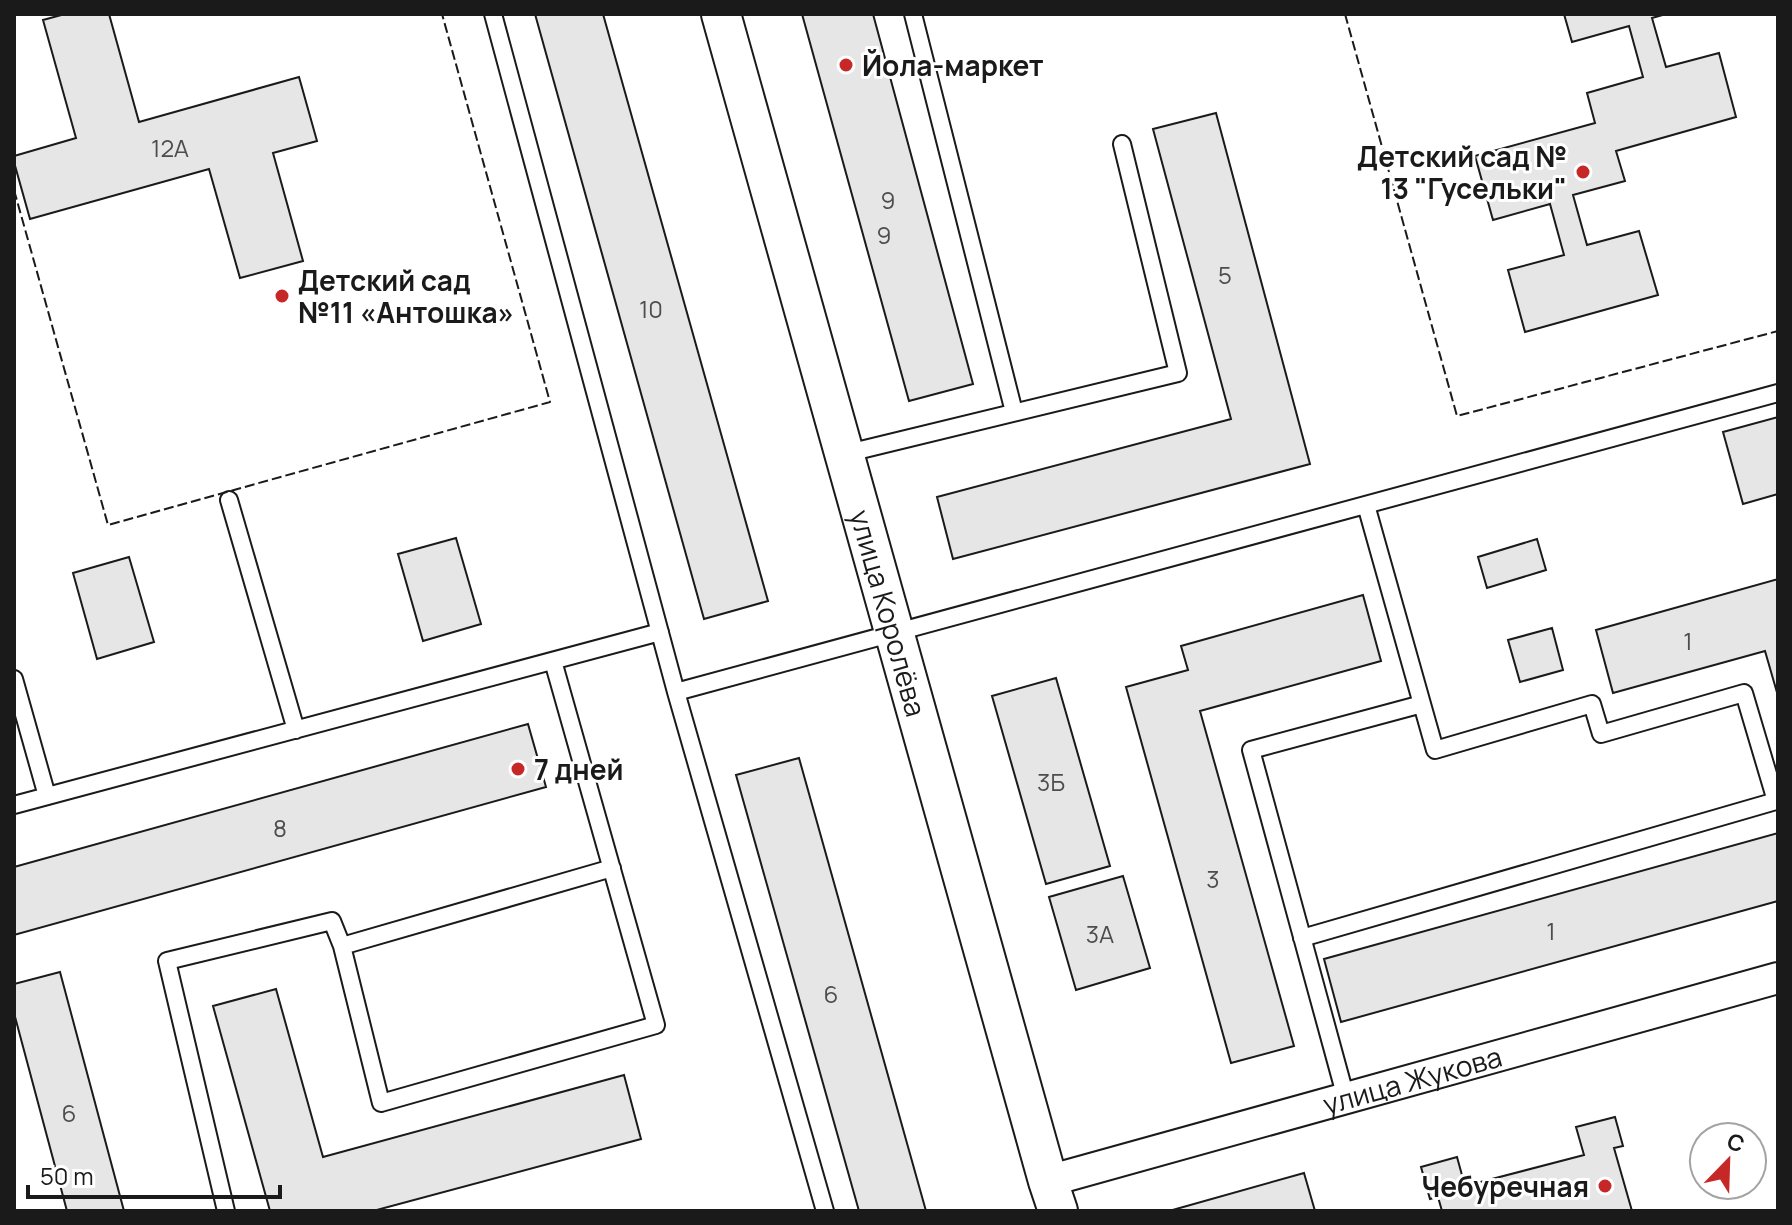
<svg xmlns="http://www.w3.org/2000/svg" width="1792" height="1225" font-family="Manrope,sans-serif">
<style>
.building{fill:#e6e6e6;stroke:#1a1a1a;stroke-width:2}
.lines{fill:none;stroke-linecap:round;stroke-linejoin:round}
.service-casing{stroke:#1a1a1a;stroke-width:20}
.minor-casing{stroke:#1a1a1a;stroke-width:34}
.tertiary-casing{stroke:#1a1a1a;stroke-width:42}
.service{stroke:#fff;stroke-width:16}
.minor{stroke:#fff;stroke-width:30}
.tertiary{stroke:#fff;stroke-width:38}
.fence{stroke:#1a1a1a;stroke-width:2;stroke-dasharray:10 4;stroke-linecap:butt}
.poi-dot{fill:#c62828;stroke:#fff;stroke-width:3}
.labels{text-anchor:middle;dominant-baseline:central;stroke-width:6;stroke-linejoin:round;paint-order:stroke}
.number-label{font-size:24px;fill:#4d4d4d}
.poi-label{font-size:28px;font-weight:bold;fill:#1a1a1a;stroke:#fff;text-anchor:start}
.street-label{font-size:28px;fill:#1a1a1a;stroke:#fff}
</style>
<rect width="100%" height="100%" fill="#fff"/>
<path class="building" d="M65,14H109L139,122L299,77L317,141L273,153L303,261L240,278L209,169L30,219L14,162V156L76,138L43,20Z
M535,14H603L768,601L704,619Z
M802,14H873L973,384L909,401Z
M1564,14H1666L1652,18L1666,67L1719,53L1736,117L1616,151L1625,181L1573,195L1587,245L1639,231L1658,295L1525,332L1508,270L1564,255L1550,204L1493,220L1475,156L1595,123L1587,93L1643,77L1629,26L1572,42Z
M1216,113L1310,464L953,559L937,497L1231,419L1153,129Z
M1778,417V494L1743,504L1723,432Z
M456,538L481,624L423,641L398,554Z
M1537,539L1546,570L1487,588L1478,557Z
M129,557L154,642L97,659L73,573Z
M1778,579V696L1765,651L1613,693L1596,630Z
M1363,595L1381,661L1200,711L1294,1046L1231,1063L1126,687L1188,670L1181,646Z
M1552,628L1563,670L1520,682L1508,640Z
M1056,678L1110,866L1046,884L992,696Z
M528,724L546,787L14,935V867Z
M799,758L926,1211H859L736,775Z
M1778,833V901L1341,1022L1324,959Z
M1123,876L1150,968L1076,990L1049,897Z
M60,972L124,1211H67L14,1013V984Z
M276,989L323,1157L624,1075L641,1139L373,1211H270L213,1006Z
M1615,1117L1623,1146L1614,1148L1632,1211H1442L1438,1197L1430,1199L1421,1167L1457,1157L1465,1186L1584,1155L1576,1127Z
M1304,1173L1315,1211H1169Z"/>
<g class="lines">
<defs>
<path id="service" d="M493,14L676,692L1778,393
M913,14L1014,412
M844,454L1178,373L1122,144
M229,500L296,730
M14,679L47,796
M676,692L825,1211
M14,805L660,632
M1302,938L1776,801L1744,693L1601,734L1592,704L1435,750L1422,704
M342,946L612,868
M1346,1098L1251,750L1422,704L1366,505
M226,1211L167,961L332,921L342,946L381,1103L656,1025L553,661"/>
<g id="minor">
<path id="s1" d="M1048,1181L1778,978"/>
</g>
<g id="tertiary">
<path id="s2" d="M721,14L1048,1181L1058,1211"/>
</g>
</defs>
<use href="#service" class="service-casing"/>
<use href="#minor" class="minor-casing"/>
<use href="#tertiary" class="tertiary-casing"/>
<use href="#service" class="service"/>
<use href="#minor" class="minor"/>
<use href="#tertiary" class="tertiary"/>
<path class="fence" d="M1345,14L1457,416L1778,331
M14,190L108,525L550,402L442,14"/>
</g>
<g class="poi-dot">
<circle cx="846" cy="65" r="8"/>
<circle cx="1583" cy="172" r="8"/>
<circle cx="282" cy="296" r="8"/>
<circle cx="518" cy="769" r="8"/>
<circle cx="1605" cy="1186" r="8"/>
</g>
<g class="labels">
<g class="number-label">
<text x="170" y="147">12А</text>
<text x="888" y="199">9</text>
<text x="884" y="234">9</text>
<text x="1225" y="274">5</text>
<text x="651" y="308">10</text>
<text x="1688" y="640">1</text>
<text x="1051" y="781">3Б</text>
<text x="280" y="827">8</text>
<text x="1213" y="878">3</text>
<text x="1551" y="930">1</text>
<text x="1100" y="933">3А</text>
<text x="831" y="993">6</text>
<text x="69" y="1112">6</text>
</g>
<g class="poi-label">
<text x="862" y="65">Йола-маркет</text>
<text x="1567" y="156" text-anchor="end">Детский сад №<tspan x="1567" dy="32">13 "Гусельки"</tspan></text>
<text x="298" y="280">Детский сад<tspan x="298" dy="32">№11 «Антошка»</tspan></text>
<text x="534" y="769">7 дней</text>
<text x="1589" y="1186" text-anchor="end">Чебуречная</text>
</g>
<g class="street-label">
<text stroke="none"><textPath href="#s2" startOffset="622">улица Королёва</textPath></text>
<text stroke="none"><textPath href="#s1" startOffset="378">улица Жукова</textPath></text>
</g>
</g>
<rect width="1792" height="1225" fill="none" stroke="#1a1a1a" stroke-width="32"/>
<g transform="translate(1728 1161) rotate(23)"><circle r="38" fill="#ffffff" stroke="#a3a3a3" stroke-width="2"/>
<path d="M0-6L14 30L0 20L-14 30Z" fill="#c62828"/>
<text y="-12" font-size="22" font-weight="bold" text-anchor="middle" fill="#1a1a1a">С</text>
</g>
<path d="M28 1185v12h252v-12" fill="none" stroke="#1a1a1a" stroke-width="4"/>
<text x="40" y="1185" font-size="24" fill="#1a1a1a" stroke="#ffffff" stroke-width="6" paint-order="stroke">50 m</text>
</svg>
